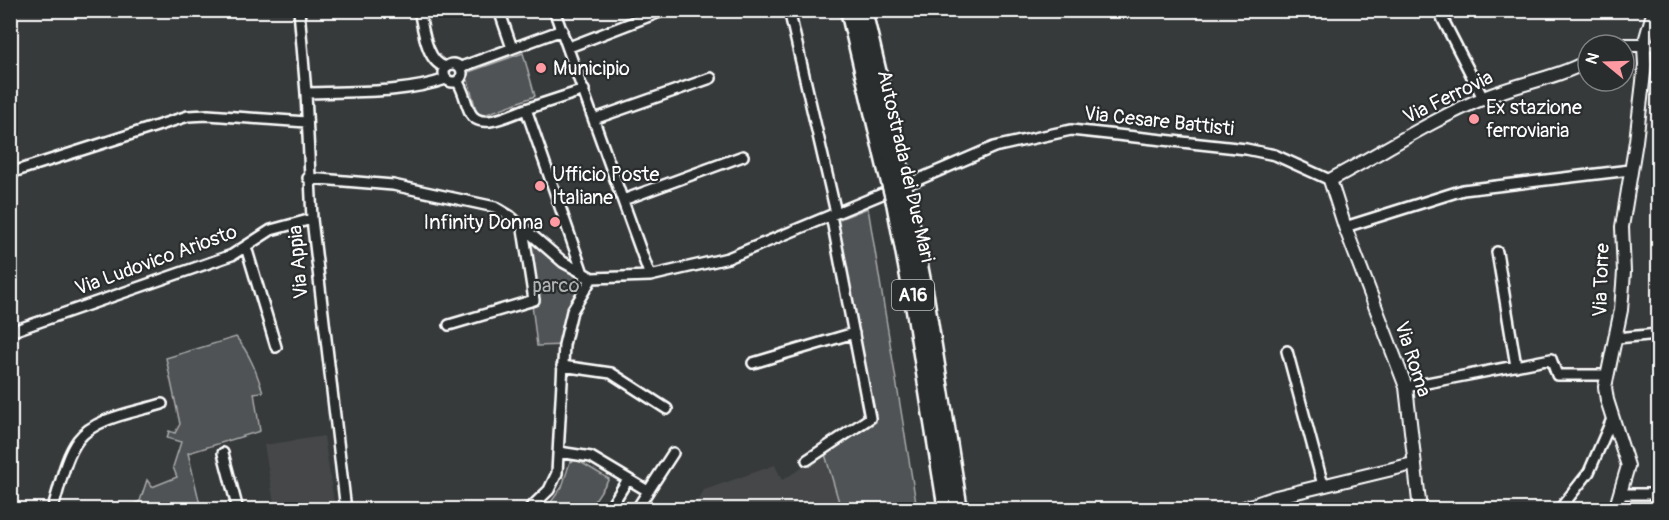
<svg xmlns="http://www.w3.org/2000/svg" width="1669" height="520" font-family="Pangolin,sans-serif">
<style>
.built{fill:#444748}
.green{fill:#505354;stroke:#a8a9aa;stroke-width:1.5}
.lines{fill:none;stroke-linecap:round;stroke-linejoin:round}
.street-casing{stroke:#fff;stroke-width:14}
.secondary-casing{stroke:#fff;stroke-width:16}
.highway-casing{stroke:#fff;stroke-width:21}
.street{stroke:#2a2d2e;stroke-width:9}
.secondary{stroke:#2a2d2e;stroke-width:12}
.highway{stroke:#2a2d2e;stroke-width:16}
.highway-bridge-casing{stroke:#fff;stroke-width:21;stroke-linecap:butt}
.highway-bridge{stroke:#2a2d2e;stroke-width:16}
.poi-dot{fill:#ff9aa2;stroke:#2a2d2e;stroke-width:2}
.labels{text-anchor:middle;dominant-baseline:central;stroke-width:4.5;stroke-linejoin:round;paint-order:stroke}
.shield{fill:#2a2d2e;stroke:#bfc0c0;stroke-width:1.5}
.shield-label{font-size:18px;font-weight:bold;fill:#fff}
.poi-label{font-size:20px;fill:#fff;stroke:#2a2d2e;text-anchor:start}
.street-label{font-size:20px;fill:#fff;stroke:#2a2d2e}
.park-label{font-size:20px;fill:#b0b2b2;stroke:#2a2d2e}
</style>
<rect width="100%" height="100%" fill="#373a3b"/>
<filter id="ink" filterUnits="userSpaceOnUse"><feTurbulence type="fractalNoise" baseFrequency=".0167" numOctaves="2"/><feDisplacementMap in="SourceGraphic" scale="12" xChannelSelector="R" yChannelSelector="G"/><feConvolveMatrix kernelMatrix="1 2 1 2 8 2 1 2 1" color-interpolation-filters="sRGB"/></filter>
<g filter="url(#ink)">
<path class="built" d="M324,436L335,509H275L264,445Z
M825,454L841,509L691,510L704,490L775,465L782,480Z"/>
<path class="green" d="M523,53L535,96L484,115L477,113L466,73Z
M868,208L917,509H841L825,454L876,422L837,220Z
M523,229L592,278L572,311L564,345L537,346Z
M236,337C250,354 256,371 263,392L254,393L260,431L188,453L201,509H133L134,504L140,501L147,480L152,487L177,477L173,467L181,442L167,438L169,431L175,433L180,424L166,358Z
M577,460L609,479L589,509H546L562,487L570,462Z"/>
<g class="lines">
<defs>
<path id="street" d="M299,10L306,93L312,219L346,510
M419,10C423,27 426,63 446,67
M499,10L512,48
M554,10L650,276
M789,10L836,213
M1438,10L1483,98
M1644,45H1658
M569,47L665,10
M444 73a9 9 0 1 1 18 0a9 9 0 1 1-18 0Z
M461,67L562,30
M457,81C464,90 465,102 470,112C479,132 511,114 526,109L584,276
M306,93C351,91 404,94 446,79
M526,109L584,90
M594,119L711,78
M10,173L188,116L208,115L306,122
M308,178L393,185L495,207L510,216L563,262L592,278L650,276L728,258L882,194
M915,181L994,147L1071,130L1246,149L1275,155L1330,180
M623,200L743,156
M1345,227L1463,190L1630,170
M246,247L276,347
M1497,252L1516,366
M449,325L534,300L523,229
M10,332L232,255L271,230L312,219
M1617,338L1658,334
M1287,351L1323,485
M753,363L854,333
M562,366L611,373L667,409
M1406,387L1551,359L1557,375H1606
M559,452L591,457L648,491
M223,453L238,510
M807,460L870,418L831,215
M1621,494H1658
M52,510C60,488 64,459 78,440C95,417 137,412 162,404
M528,510L549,490L557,473L564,345L572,311L592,278
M612,510L610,508L628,479
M636,510L673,453
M1559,510L1589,472L1612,419"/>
<path id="secondary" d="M1617,45H1644
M1238,510L1276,497L1413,464
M1420,510L1406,387L1345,227L1330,180C1381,153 1431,120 1484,98C1518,83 1555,79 1588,61
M1615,510L1628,466L1607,400L1605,387L1621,310L1624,272L1622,227L1636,141L1645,65L1644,45L1654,10"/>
<path id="highway" d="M849,10L886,167
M863,10L898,159
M906,199L925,296L959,510
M895,202L913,298L947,510"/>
</defs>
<use href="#street" class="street-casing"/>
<use href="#secondary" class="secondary-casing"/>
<use href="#highway" class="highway-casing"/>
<use href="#street" class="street"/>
<use href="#secondary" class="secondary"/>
<use href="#highway" class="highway"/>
<defs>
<path id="highway-bridge" d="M898,159L906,199
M886,167L895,202"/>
</defs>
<use href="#highway-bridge" class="highway-bridge-casing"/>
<use href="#highway-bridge" class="highway-bridge"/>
</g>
</g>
<g class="poi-dot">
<circle cx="541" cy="68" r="6"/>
<circle cx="1474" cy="119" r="6"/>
<circle cx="540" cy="186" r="6"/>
<circle cx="555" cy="222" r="6"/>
</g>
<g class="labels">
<rect class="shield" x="892" y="280" width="42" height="30" rx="4.5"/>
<g class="shield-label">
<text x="913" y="295">A16</text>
</g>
<g class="poi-label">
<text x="553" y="68">Municipio</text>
<text x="1486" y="107">Ex stazione<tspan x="1486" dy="23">ferroviaria</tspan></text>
<text x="552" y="174">Ufficio Poste<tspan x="552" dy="23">Italiane</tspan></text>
<text x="543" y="222" text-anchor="end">Infinity Donna</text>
</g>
<g class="street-label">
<text transform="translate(1448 97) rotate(-26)">Via Ferrovia</text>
<text transform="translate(1159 121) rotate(6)">Via Cesare Battisti</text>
<text transform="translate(906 166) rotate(77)">Autostrada dei Due Mari</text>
<text transform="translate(156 260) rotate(-20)">Via Ludovico Ariosto</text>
<text transform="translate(298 262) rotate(-95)">Via Appia</text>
<text transform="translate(1601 280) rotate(-88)">Via Torre</text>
<text transform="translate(1413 359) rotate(72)">Via Roma</text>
</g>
<g class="park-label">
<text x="556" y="285">parco</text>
</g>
</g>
<rect width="1669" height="520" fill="none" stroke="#2a2d2e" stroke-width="36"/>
<rect x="18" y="18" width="1633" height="484" fill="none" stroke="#fff" stroke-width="2" filter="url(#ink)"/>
<g transform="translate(1606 63) rotate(289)"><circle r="28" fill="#2a2d2e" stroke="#7f8182" stroke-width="1.5"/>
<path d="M0-4.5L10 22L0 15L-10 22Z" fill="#ff9aa2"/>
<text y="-9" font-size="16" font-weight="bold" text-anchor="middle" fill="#ffffff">N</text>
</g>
</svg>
